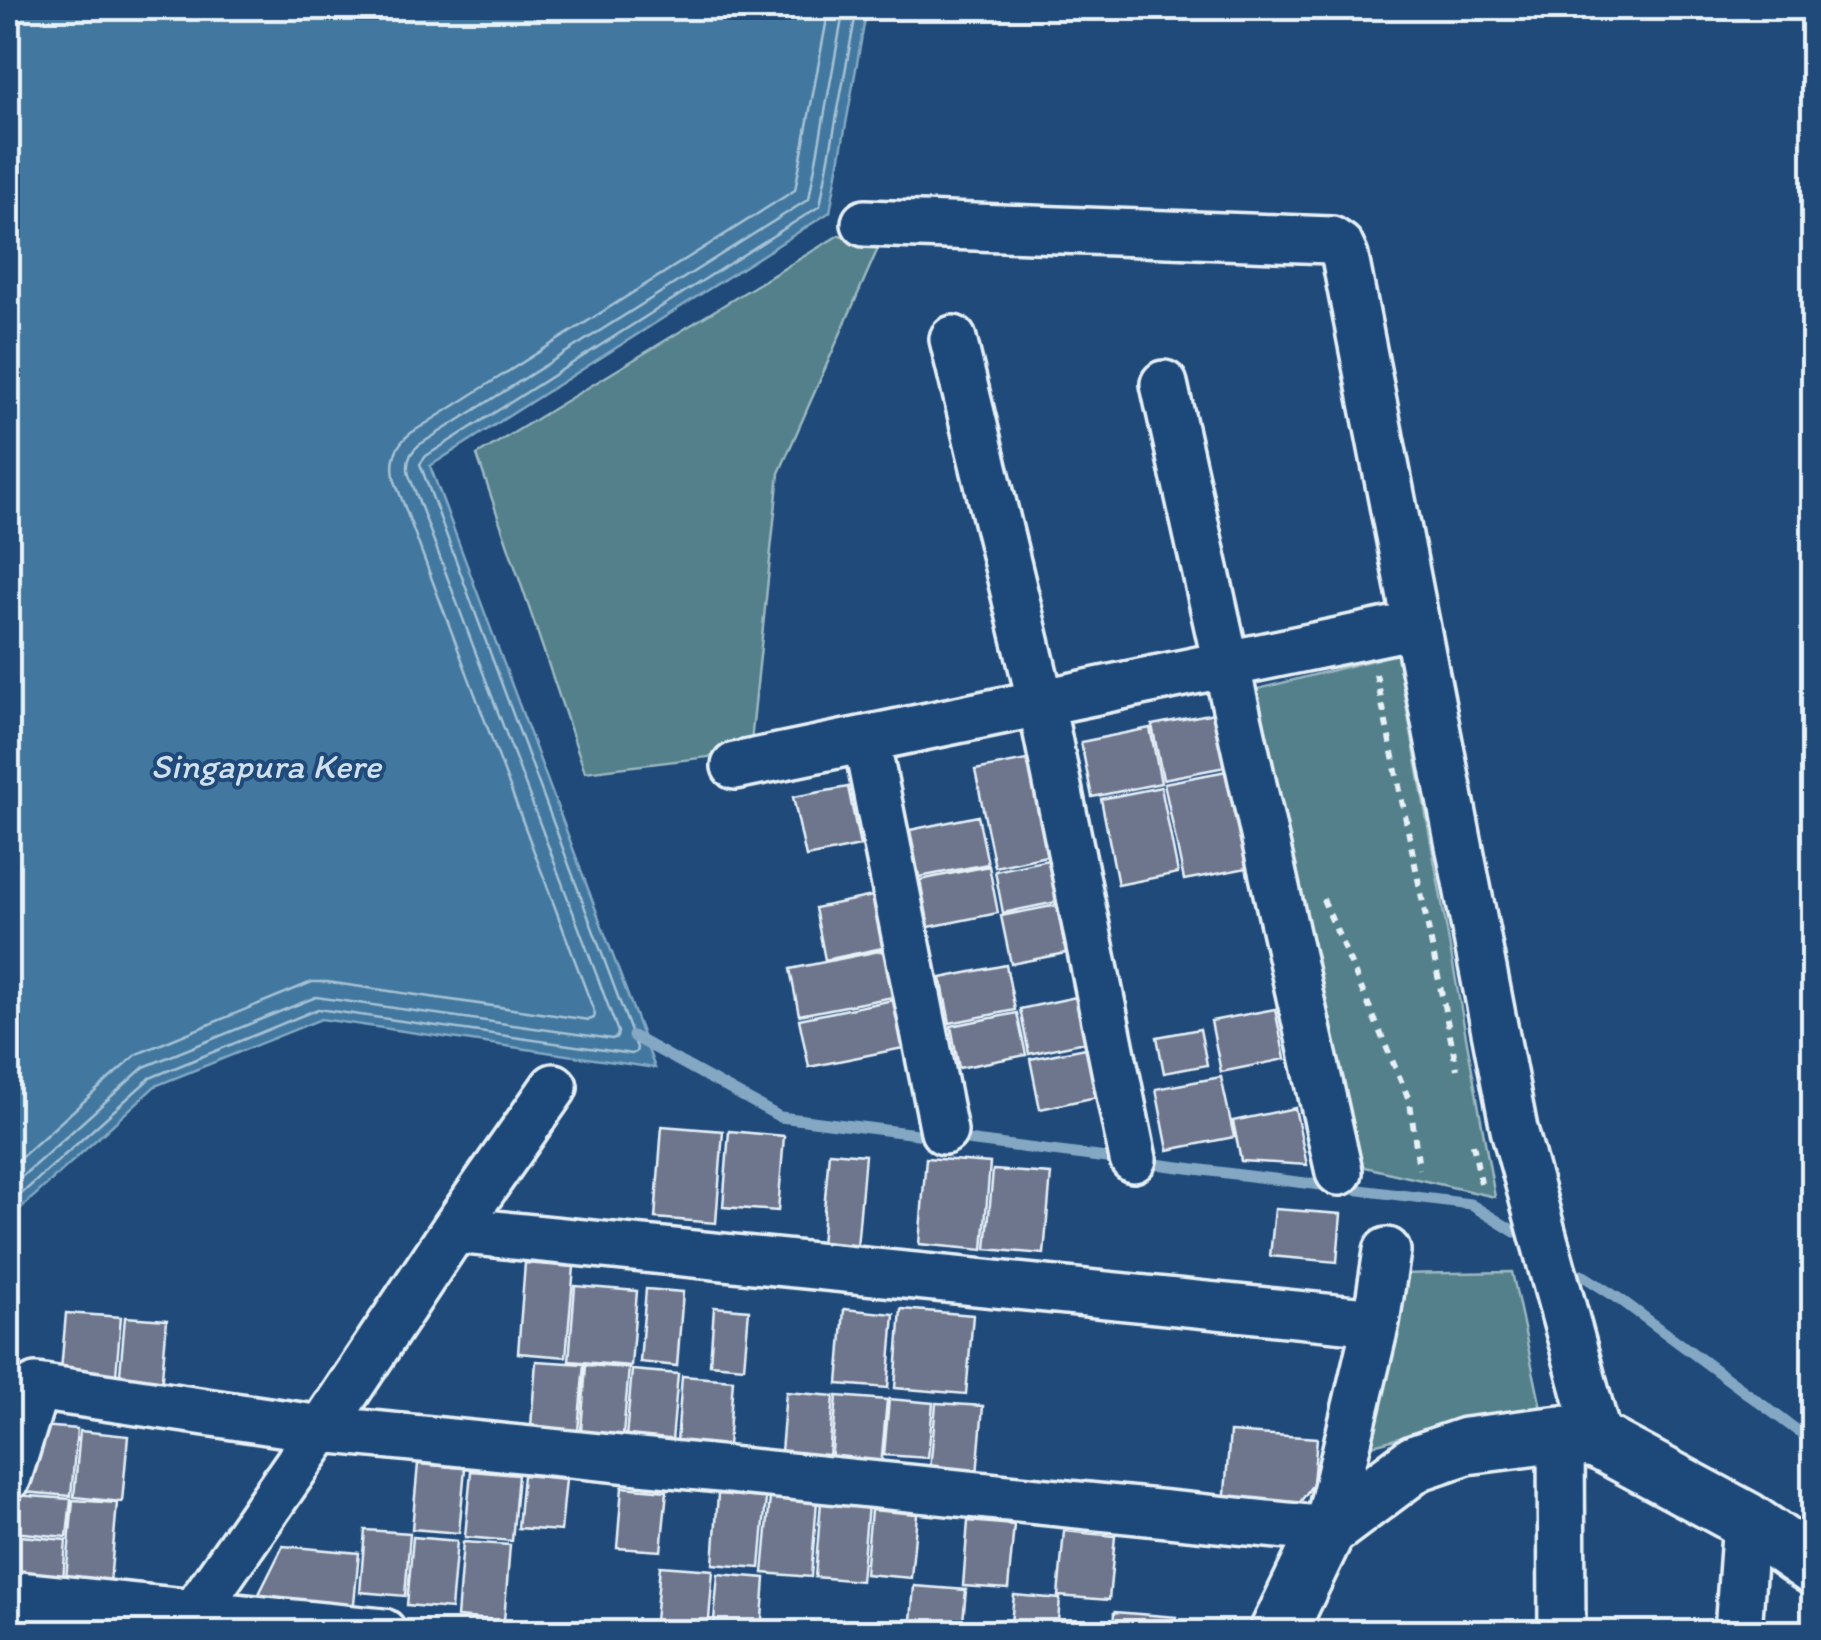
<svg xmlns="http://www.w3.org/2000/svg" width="1821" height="1640" font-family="Itim,sans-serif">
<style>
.green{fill:#52808a;stroke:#9db8c1;stroke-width:2.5}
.water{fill:#42789f;stroke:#84a8c3;stroke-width:2.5}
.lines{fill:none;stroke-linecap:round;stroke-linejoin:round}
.shore{stroke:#a6c1d4;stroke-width:2.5}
.stream{stroke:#84a8c3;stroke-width:11}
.building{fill:#6d768d;stroke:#e8f1f8;stroke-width:2.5}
.street-casing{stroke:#e8f1f8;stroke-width:52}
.secondary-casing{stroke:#e8f1f8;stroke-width:62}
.path{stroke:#e8f1f8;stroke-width:6;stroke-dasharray:8 8;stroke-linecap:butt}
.street{stroke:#1f4a7a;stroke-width:45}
.secondary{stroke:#1f4a7a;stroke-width:55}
.labels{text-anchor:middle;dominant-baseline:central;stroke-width:8;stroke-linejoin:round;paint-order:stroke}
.water-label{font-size:35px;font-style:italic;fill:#cfdfeb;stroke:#1f4a7a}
</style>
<rect width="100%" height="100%" fill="#1f4a7a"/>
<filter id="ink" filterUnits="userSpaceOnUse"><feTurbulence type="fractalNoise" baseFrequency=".01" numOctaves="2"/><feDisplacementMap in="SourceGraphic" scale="20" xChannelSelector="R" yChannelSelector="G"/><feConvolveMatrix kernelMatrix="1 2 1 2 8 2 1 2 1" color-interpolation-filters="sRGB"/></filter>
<g filter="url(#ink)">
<path class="green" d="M839,235L879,246L779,473L750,752L585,772L477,455Z
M1397,654L1495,1197L1356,1165L1246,692Z
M1512,1272L1543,1417L1449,1425L1365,1447L1396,1274Z"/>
<path class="water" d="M8,8H867L830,212L430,466L655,1068L321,1019L155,1086L8,1220Z"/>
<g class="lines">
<path class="shore" d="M8,1169L137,1054L312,982H327L589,1020L594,1018L595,1014L395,481C390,461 395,445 411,433L795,190L829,8
M8,1189L144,1067L316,997L612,1039L617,1037L618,1032L409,475C406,463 409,453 419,445L809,199L844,8
M8,1206L150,1078L318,1009L632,1054L636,1052L637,1048L420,464L426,456L820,206L857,8"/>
<path class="stream" d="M633,1036L780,1117L933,1136
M951,1138L1122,1160
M1140,1162L1470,1204L1515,1232
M1582,1275L1621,1300L1814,1443"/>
</g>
<path class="building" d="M1214,713L1225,767L1163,779L1152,725Z
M1150,728L1161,783L1092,797L1081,742Z
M1037,758L1056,854L995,867L975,770Z
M1232,770L1252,867L1184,880L1164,783Z
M848,787L860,846L806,857L793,797Z
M1161,787L1178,873L1118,885L1101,799Z
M978,816L988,864L919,877L910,830Z
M1053,859L1061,901L1003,913L995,871Z
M989,866L998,913L929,927L920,880Z
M882,894L892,946L825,960L815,908Z
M1057,905L1066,953L1011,964L1001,916Z
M889,949L898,996L799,1015L790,969Z
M1006,965L1015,1010L950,1023L941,978Z
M1076,997L1085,1042L1029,1054L1020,1009Z
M898,999L908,1047L809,1067L799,1019Z
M1275,1009L1285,1059L1221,1072L1211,1021Z
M1017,1013L1026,1055L959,1068L951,1026Z
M1200,1029L1207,1065L1164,1073L1157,1037Z
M1091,1047L1101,1096L1040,1109L1030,1059Z
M1221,1077L1234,1137L1168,1150L1156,1089Z
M1295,1108L1307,1165L1241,1161L1233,1121Z
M662,1126L723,1131L716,1223L655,1218Z
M729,1131L784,1136L778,1211L723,1207Z
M829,1152L865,1155L857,1248L821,1245Z
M926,1158L990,1163L983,1250L919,1244Z
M993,1170L1051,1174L1044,1254L986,1249Z
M1275,1209L1341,1214L1337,1262L1270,1256Z
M525,1263L574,1267L566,1357L518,1353Z
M575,1286L637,1291L631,1366L569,1361Z
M646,1289L683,1292L677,1366L640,1362Z
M714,1307L749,1310L744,1367L710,1364Z
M844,1309L894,1314L888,1388L838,1384Z
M901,1309L973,1315L966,1394L895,1388Z
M66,1313L121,1317L115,1387L60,1382Z
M125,1317L167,1320L161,1389L119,1385Z
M536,1361L584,1364L578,1431L531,1426Z
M586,1365L629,1368L623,1435L581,1431Z
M632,1370L678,1374L672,1441L626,1437Z
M682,1376L733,1380L728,1446L677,1442Z
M786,1392L834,1396L829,1456L781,1452Z
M837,1396L887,1400L881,1466L831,1462Z
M889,1399L933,1403L928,1458L884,1455Z
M936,1403L983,1406L977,1475L930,1471Z
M29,1425L77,1429L71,1496L23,1492Z
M80,1431L128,1436L122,1502L74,1497Z
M1230,1432L1317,1438L1313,1484L1294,1511L1224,1505Z
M418,1464L465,1468L459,1533L412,1529Z
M471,1471L518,1475L512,1541L465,1537Z
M523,1475L566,1479L561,1531L518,1528Z
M622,1487L667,1491L661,1551L617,1548Z
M718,1494L766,1498L760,1568L713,1564Z
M15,1495L71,1499L67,1537L12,1532Z
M770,1497L817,1501L811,1577L763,1573Z
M73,1500L117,1503L110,1583L66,1579Z
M821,1501L868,1505L861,1581L815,1577Z
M871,1510L917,1514L911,1578L865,1574Z
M968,1521L1014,1525L1008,1589L963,1586Z
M365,1530L410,1533L405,1596L360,1592Z
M1064,1531L1115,1536L1109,1600L1058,1596Z
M8,1535L66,1540L63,1581L8,1577Z
M413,1537L457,1541L451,1609L407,1605Z
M463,1542L510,1545L504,1621L457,1617Z
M283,1546L359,1553L353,1613L254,1604Z
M660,1566L713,1570L708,1632H654Z
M718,1574L765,1578L761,1632H713Z
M914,1586L966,1590L962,1632H910Z
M1014,1595L1060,1599L1057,1632H1010Z
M1114,1612L1176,1617L1174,1632H1113Z"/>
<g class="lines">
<defs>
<path id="street" d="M865,223L1331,240L1340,246L1345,257L1514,1129L1599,1441
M953,339L1041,703L1133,1159
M1164,384L1339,1172
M866,739L944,1131
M735,766L1416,625
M454,1230L1376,1322
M1561,1434L1562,1632
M8,1477L36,1387L322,1429L1327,1530L1376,1322L1387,1251
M8,1594L383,1632
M181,1632L322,1429L454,1230L554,1087
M1738,1632L1746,1520"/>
<path id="secondary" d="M1278,1632L1327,1530L1416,1463L1466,1446L1561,1434L1599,1441L1746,1520L1814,1567"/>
</defs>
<use href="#street" class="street-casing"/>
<use href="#secondary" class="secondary-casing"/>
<path class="path" d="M1376,674L1457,1069
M1323,899L1410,1102L1419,1169
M1473,1144L1481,1183"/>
<use href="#street" class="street"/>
<use href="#secondary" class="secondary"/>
</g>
</g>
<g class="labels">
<g class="water-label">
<text x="266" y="766">Singapura Kere</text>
</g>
</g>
<rect width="1821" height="1640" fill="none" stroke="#1f4a7a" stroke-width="40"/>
<rect x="20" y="20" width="1781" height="1600" fill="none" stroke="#e8f1f8" stroke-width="4" filter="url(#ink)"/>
</svg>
